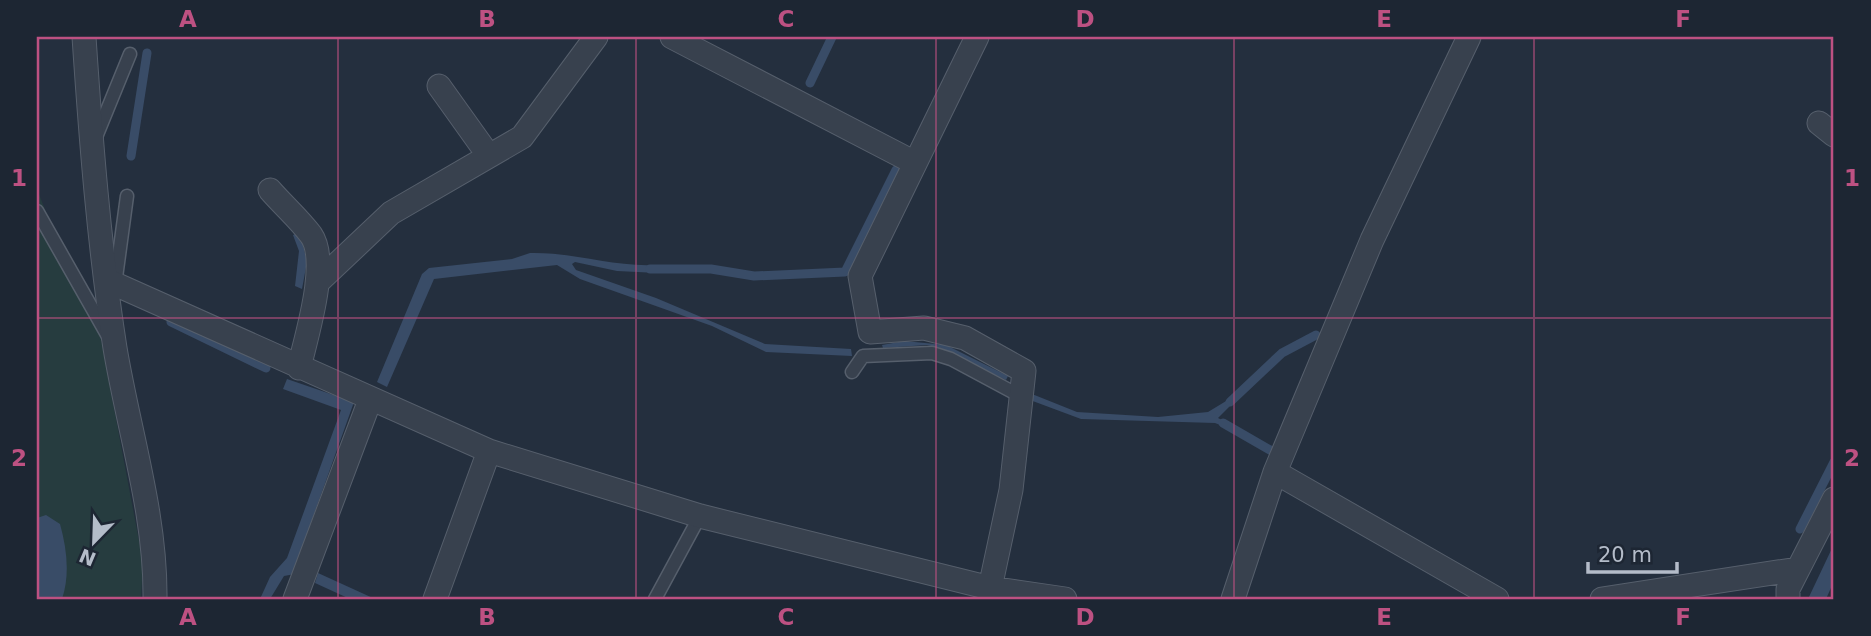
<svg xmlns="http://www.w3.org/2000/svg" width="1871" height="636" font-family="'DejaVu Sans',sans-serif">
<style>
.green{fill:#263c3f}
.water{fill:#394c67}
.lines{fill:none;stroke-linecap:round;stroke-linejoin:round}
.stream{stroke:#394c67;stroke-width:9}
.lane-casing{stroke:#565f6c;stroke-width:15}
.street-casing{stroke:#565f6c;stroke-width:25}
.lane{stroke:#38414e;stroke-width:12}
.street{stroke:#38414e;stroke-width:23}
.grid{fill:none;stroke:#bd5182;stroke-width:2;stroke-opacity:0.55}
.neatline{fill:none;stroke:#bd5182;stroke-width:2.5}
.grid-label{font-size:23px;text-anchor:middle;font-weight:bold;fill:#bd5182}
</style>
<rect width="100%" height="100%" fill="#242f3e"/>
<path class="green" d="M37,189L76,289L96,313L143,562L141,599H37Z"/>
<path class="water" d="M300,232L307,262L302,289L295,286L299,251L293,235Z
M530,253C573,252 613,267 655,265L661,268L658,273L617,271L575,262L572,264L576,270L656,298L765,344L851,349L852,356L766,352L712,326L580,279L557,265L434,279L387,387L377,382L422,274L429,268L512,259Z
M904,341L946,345L1008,376L1006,380L940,348L927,345L883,348L882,345Z
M287,379L354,402L297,562L295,574L284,576L270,599H260L270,577L287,558L341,410L283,389Z
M1032,394L1077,412L1158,417L1208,412L1236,395L1239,397L1218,418L1236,427L1231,429L1215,423L1081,419L1030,400Z
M46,515L60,524C67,549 70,575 62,599H37V518Z
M1834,544V581L1826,599H1808Z
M318,573L375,599H350L315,583Z"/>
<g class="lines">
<path class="stream" d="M810,83L832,37
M131,156L147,53
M650,269H711L754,276L845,272L896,170
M171,322L266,368
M1230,402L1282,353L1316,335
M1223,423L1270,450
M1800,529L1834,462"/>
<defs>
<path id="lane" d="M94,142L130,54
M37,211L109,338
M115,285L127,196
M852,372L863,356L932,353L951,359L1020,396
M655,599L700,516"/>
<path id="street" d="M84,37C91,141 99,245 115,348C129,432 156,514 155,599
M672,37L915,163
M977,37L860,276L870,332L924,328L965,338L1024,371L1011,490L990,588
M439,86L489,156
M1819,123L1834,135
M270,190C283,205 299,219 311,235C330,262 306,337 299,368
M106,280L489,451L700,516L990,588L1065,599
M317,283L391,213L522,137L596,37
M1275,472L1497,599
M295,599L370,400
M435,599L489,451
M1233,599L1275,472L1372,240L1469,37
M1602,599L1798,569
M1788,599V589L1834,499"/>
</defs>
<use href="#lane" class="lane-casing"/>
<use href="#street" class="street-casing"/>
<use href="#lane" class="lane"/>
<use href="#street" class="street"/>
</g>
<path class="grid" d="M338,37V599M636,37V599M936,37V599M1234,37V599M1534,37V599M37,318H1834"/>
<rect width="1871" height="636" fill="none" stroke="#1d2633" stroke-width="77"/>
<g transform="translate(94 542) rotate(203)" stroke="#1d2633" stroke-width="5" paint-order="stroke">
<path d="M0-5L12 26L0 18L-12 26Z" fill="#b4bcc9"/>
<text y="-10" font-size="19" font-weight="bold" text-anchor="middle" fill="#b4bcc9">N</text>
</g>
<path d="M1588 562v10h89v-10" fill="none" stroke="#b4bcc9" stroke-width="3.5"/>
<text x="1598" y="562" font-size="21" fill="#b4bcc9" stroke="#1d2633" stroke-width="5" paint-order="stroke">20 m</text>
<rect x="38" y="38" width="1794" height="560" class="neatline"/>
<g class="grid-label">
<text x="188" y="27">A</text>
<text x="487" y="27">B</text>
<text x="786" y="27">C</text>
<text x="1085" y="27">D</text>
<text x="1384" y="27">E</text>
<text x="1683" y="27">F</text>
<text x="19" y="186">1</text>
<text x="1852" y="186">1</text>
<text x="19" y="466">2</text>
<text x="1852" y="466">2</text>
<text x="188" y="625">A</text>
<text x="487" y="625">B</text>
<text x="786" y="625">C</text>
<text x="1085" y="625">D</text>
<text x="1384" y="625">E</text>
<text x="1683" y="625">F</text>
</g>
</svg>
